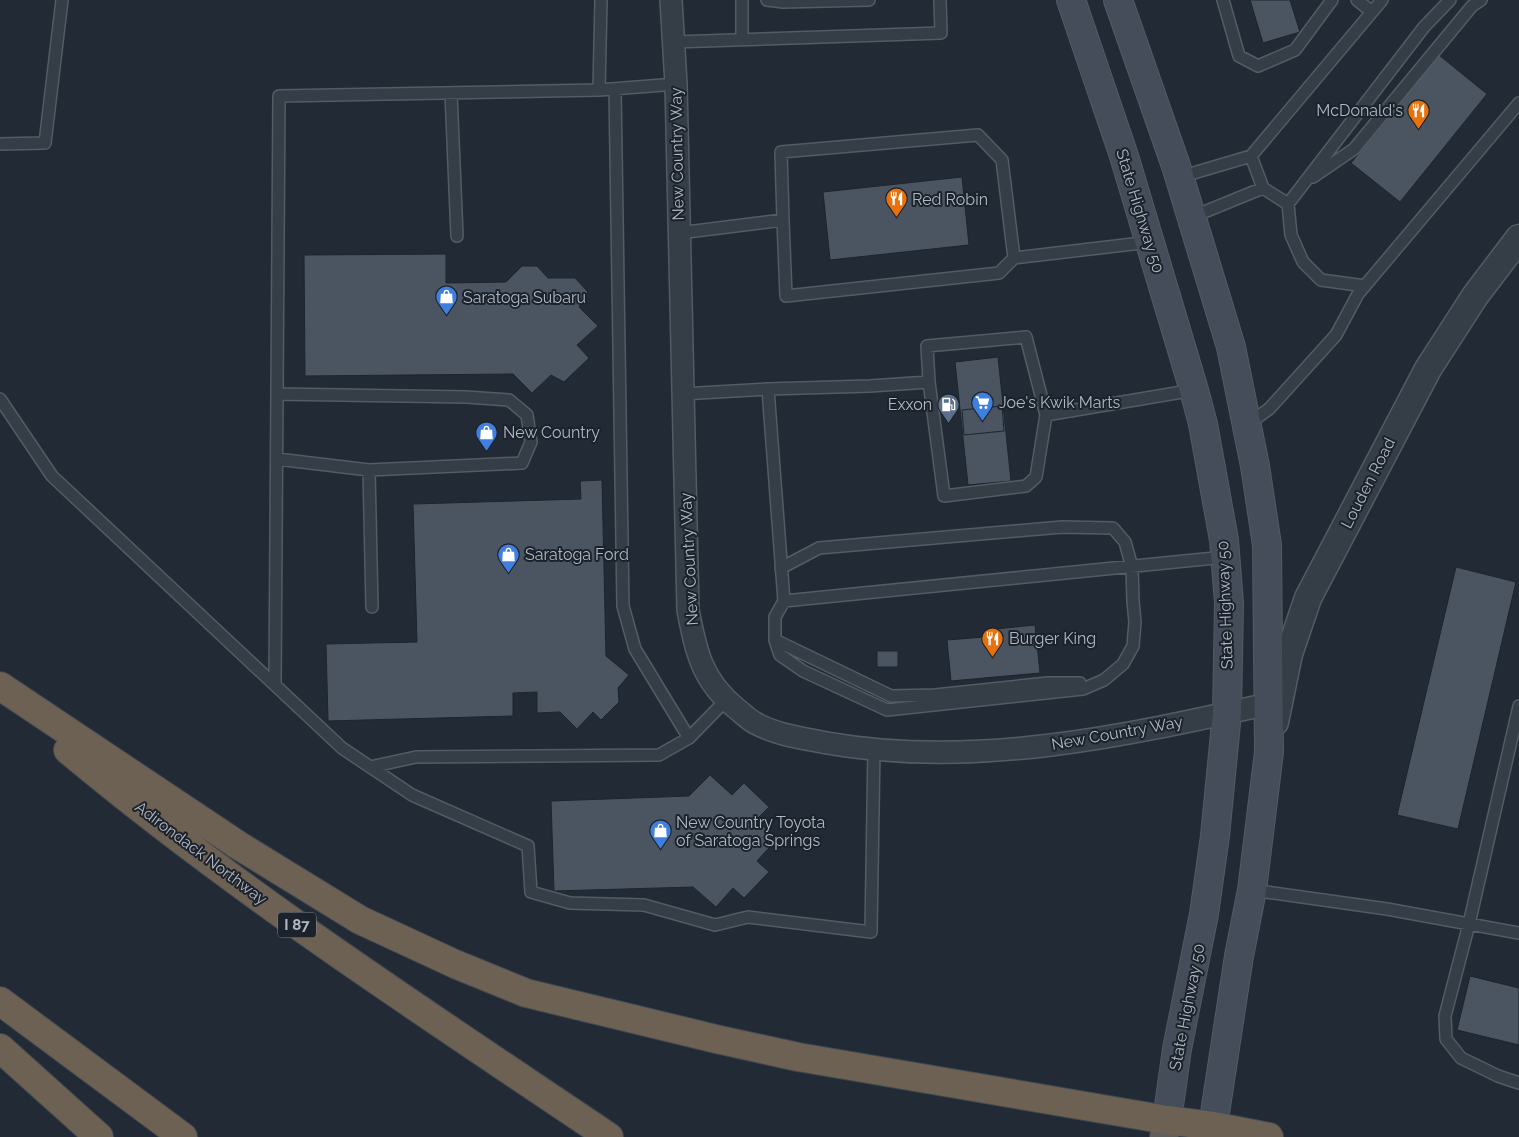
<svg xmlns="http://www.w3.org/2000/svg" width="1519" height="1137" font-family="Raleway,sans-serif">
<style>
.building{fill:#4a5561;stroke:#1d242d}
.lines{fill:none;stroke-linecap:round;stroke-linejoin:round}
.service-casing{stroke:#535b64;stroke-width:14}
.minor-casing{stroke:#535b64;stroke-width:24}
.tertiary-casing{stroke:#535b64;stroke-width:29}
.secondary-casing{stroke:#535b64;stroke-width:30}
.trunk-casing{stroke:#404851;stroke-width:30}
.motorway-casing{stroke:#404851;stroke-width:30}
.service{stroke:#353d46;stroke-width:11}
.minor{stroke:#353d46;stroke-width:21}
.tertiary{stroke:#353d46;stroke-width:26}
.secondary{stroke:#444d59;stroke-width:28}
.trunk{stroke:#605e5c;stroke-width:28}
.motorway{stroke:#6c6153;stroke-width:28}
.labels{text-anchor:middle;dominant-baseline:central;stroke-width:4;stroke-linejoin:round;paint-order:stroke}
.shield{fill:#1b222b;stroke:#838b95;stroke-width:1}
.shield-label{font-size:15px;font-weight:bold;fill:#b0b8c3}
.poi-label{font-size:16px;fill:#b0b8c3;stroke:#1b222b;text-anchor:start}
.street-label{font-size:16px;fill:#b0b8c3;stroke:#1b222b}
</style>
<rect width="100%" height="100%" fill="#222b35"/>
<path class="building" d="M1250,0H1290L1300,32L1263,43Z
M1439,55L1487,94L1400,202L1351,163Z
M962,177L969,245L830,260L823,192Z
M446,254V283L506,282L522,266H537L548,278H575L588,292L579,307L598,326L577,345L589,358L564,382L551,375L532,393L513,374L305,376L304,255Z
M998,357L1011,481L968,485L955,362Z
M1002,406L1004,431L964,435L962,410Z
M602,480L606,656L629,675L618,688L619,702L601,720L593,712L577,729L560,712L537,713V692L513,693V716L328,721L326,644L417,642L413,504L581,499L580,481Z
M1456,567L1516,582L1458,829L1397,815Z
M1035,625L1040,673L951,681L947,640L997,636L996,629Z
M877,651H898V667H877Z
M710,775L732,795L744,783L769,807L756,820L777,839L757,861L769,872L744,898L733,888L716,907L693,887L554,891L551,801L689,796Z
M1470,976L1519,988V1045L1457,1030Z"/>
<g class="lines">
<defs>
<path id="service" d="M601,0L599,90L676,84
M742,0V39
M767,0L783,2L869,0
M1223,0L1239,56L1258,66L1295,50L1332,0
M1357,0L1372,12
M674,42L941,33L940,0
M615,89L623,606L635,649L689,738L726,700
M451,93L457,236
M0,144L45,143L62,0
M1251,156L1382,0
M1180,177L1251,156L1263,188L1288,204
M1313,177L1354,149L1472,6L1481,0
M1192,217L1263,188
M783,220L786,296L999,273L1014,258
M679,233L783,220L781,152L978,135L1002,160L1014,258L1150,242
M1365,286L1321,280L1303,262L1291,235L1288,204L1424,27L1450,0
M929,382L944,496L1026,486L1036,477L1046,415
M768,389L870,386L929,382L927,346L1026,337L1046,415L1194,390
M682,394L768,389L784,601L1225,557
M0,399L52,476L342,748L412,795L528,846L531,892L570,903L644,905L715,925L748,917L871,932L874,749
M1248,424L1269,409L1336,335L1358,294L1519,103
M277,459L369,470L522,463L531,442L527,415L509,400L466,397L277,394
M369,470L372,607
M781,568L819,548L1062,527L1113,528L1125,542L1132,567L1133,601L1135,622L1133,646L1123,664L1104,680L1083,689L887,710L803,671L780,655L775,640V617L784,601
M775,640L891,696L935,695L1048,683H1080
M275,685L279,96L599,90
M1519,706L1469,924L1445,1016L1446,1039L1461,1058L1498,1076L1519,1083
M370,767L416,757L659,755L689,738
M1252,890L1387,909L1519,933"/>
<path id="minor" d="M671,0L676,84L688,610C696,652 702,681 737,709C742,713 748,719 755,723C777,735 802,738 827,743C974,769 1125,736 1268,704"/>
<path id="tertiary" d="M1275,722L1289,654L1308,598L1428,369L1475,296L1519,238"/>
<path id="secondary" d="M1071,0L1124,156L1194,390L1203,424L1224,540L1229,603L1227,713L1215,836L1204,914L1177,1049L1167,1120
M1118,0L1176,166L1231,347L1255,466L1267,545L1269,752L1252,890L1239,956L1213,1126"/>
<path id="trunk" d="M1164,1137L1167,1120"/>
<path id="motorway" d="M0,686L238,845L360,920L455,964L526,993L716,1039L798,1057L1167,1120L1213,1126L1269,1137
M68,750C238,892 425,1013 609,1137
M0,1001L183,1137
M0,1048L99,1137"/>
</defs>
<use href="#service" class="service-casing"/>
<use href="#minor" class="minor-casing"/>
<use href="#tertiary" class="tertiary-casing"/>
<use href="#secondary" class="secondary-casing"/>
<use href="#trunk" class="trunk-casing"/>
<use href="#motorway" class="motorway-casing"/>
<use href="#service" class="service"/>
<use href="#minor" class="minor"/>
<use href="#tertiary" class="tertiary"/>
<use href="#secondary" class="secondary"/>
<use href="#trunk" class="trunk"/>
<use href="#motorway" class="motorway"/>
</g>
<defs>
<symbol id="restaurant-pin" viewBox="-11 -11 22 30"><path d="M0 17L-7.5 6A9.5 9.5 0 1 1 7.5 6Z" fill="#e8710a" stroke="#1b222b"/><path d="M-5-6h1v4h1v-4h1v4h1v-4h1v5L-1.5 .5V6h-2V.5L-5-1ZM5-6V6H3V1.5H1.5Q1.5-4 5-6Z" fill="#fff"/></symbol>
<symbol id="shop-pin" viewBox="-11 -11 22 30"><path d="M0 17L-7.5 6A9.5 9.5 0 1 1 7.5 6Z" fill="#3f7fe0" stroke="#1b222b"/><path d="M-5-2.5h2.3a2.7 3.5 0 0 1 5.4 0H5L5.5 6h-11ZM-1.5-2.5h3a1.5 2.3 0 0 0-3 0Z" fill="#fff"/></symbol>
<symbol id="supermarket-pin" viewBox="-11 -11 22 30"><path d="M0 17L-7.5 6A9.5 9.5 0 1 1 7.5 6Z" fill="#3f7fe0" stroke="#1b222b"/><path d="M-6-5.5h2.5l.6 2H6L4.5 2H-2.5L-4.4-4H-6ZM-1.5 3.2a1.3 1.3 0 1 0 .1 0ZM3 3.2a1.3 1.3 0 1 0 .1 0Z" fill="#fff"/></symbol>
<symbol id="fuel-pin" viewBox="-11 -11 22 30"><path d="M0 17L-7.5 6A9.5 9.5 0 1 1 7.5 6Z" fill="#5c6f8a" stroke="#1b222b"/><path d="M-5.5-6h7V0h2V4h1.3V-2.5L3-4.5l.8-.8L6-3V5H2.5V1h-1V6h-7ZM-4.2-4.7v3.2H.2V-4.7Z" fill="#fff"/></symbol>
</defs>
<g fill-rule="evenodd">
<use href="#restaurant-pin" x="1406" y="98" width="25" height="34"/>
<use href="#restaurant-pin" x="884" y="186" width="25" height="34"/>
<use href="#shop-pin" x="434" y="284" width="25" height="34"/>
<use href="#supermarket-pin" x="970" y="390" width="25" height="34"/>
<use href="#fuel-pin" x="936" y="392" width="25" height="34"/>
<use href="#shop-pin" x="474" y="420" width="25" height="34"/>
<use href="#shop-pin" x="496" y="542" width="25" height="34"/>
<use href="#restaurant-pin" x="980" y="626" width="25" height="34"/>
<use href="#shop-pin" x="648" y="818" width="25" height="34"/>
</g>
<g class="labels">
<rect class="shield" x="278" y="912.5" width="38" height="25" rx="4"/>
<g class="shield-label">
<text x="297" y="925">I 87</text>
</g>
<g class="poi-label">
<text x="1403" y="110" text-anchor="end">McDonald's</text>
<text x="912" y="199">Red Robin</text>
<text x="463" y="297">Saratoga Subaru</text>
<text x="999" y="402">Joe's Kwik Marts</text>
<text x="932" y="404" text-anchor="end">Exxon</text>
<text x="503" y="432">New Country</text>
<text x="525" y="554">Saratoga Ford</text>
<text x="1009" y="638">Burger King</text>
<text x="676" y="822">New Country Toyota<tspan x="676" dy="18">of Saratoga Springs</tspan></text>
</g>
<g class="street-label">
<text transform="translate(677 154) rotate(-91)">New Country Way</text>
<text transform="translate(1140 211) rotate(73)">State Highway 50</text>
<text transform="translate(1368 483) rotate(-63)">Louden Road</text>
<text transform="translate(689 559) rotate(-93)">New Country Way</text>
<text transform="translate(1225 605) rotate(-92)">State Highway 50</text>
<text transform="translate(1117 733) rotate(-10)">New Country Way</text>
<text transform="translate(201 853) rotate(37)">Adirondack Northway</text>
<text transform="translate(1187 1007) rotate(-79)">State Highway 50</text>
</g>
</g>
</svg>
